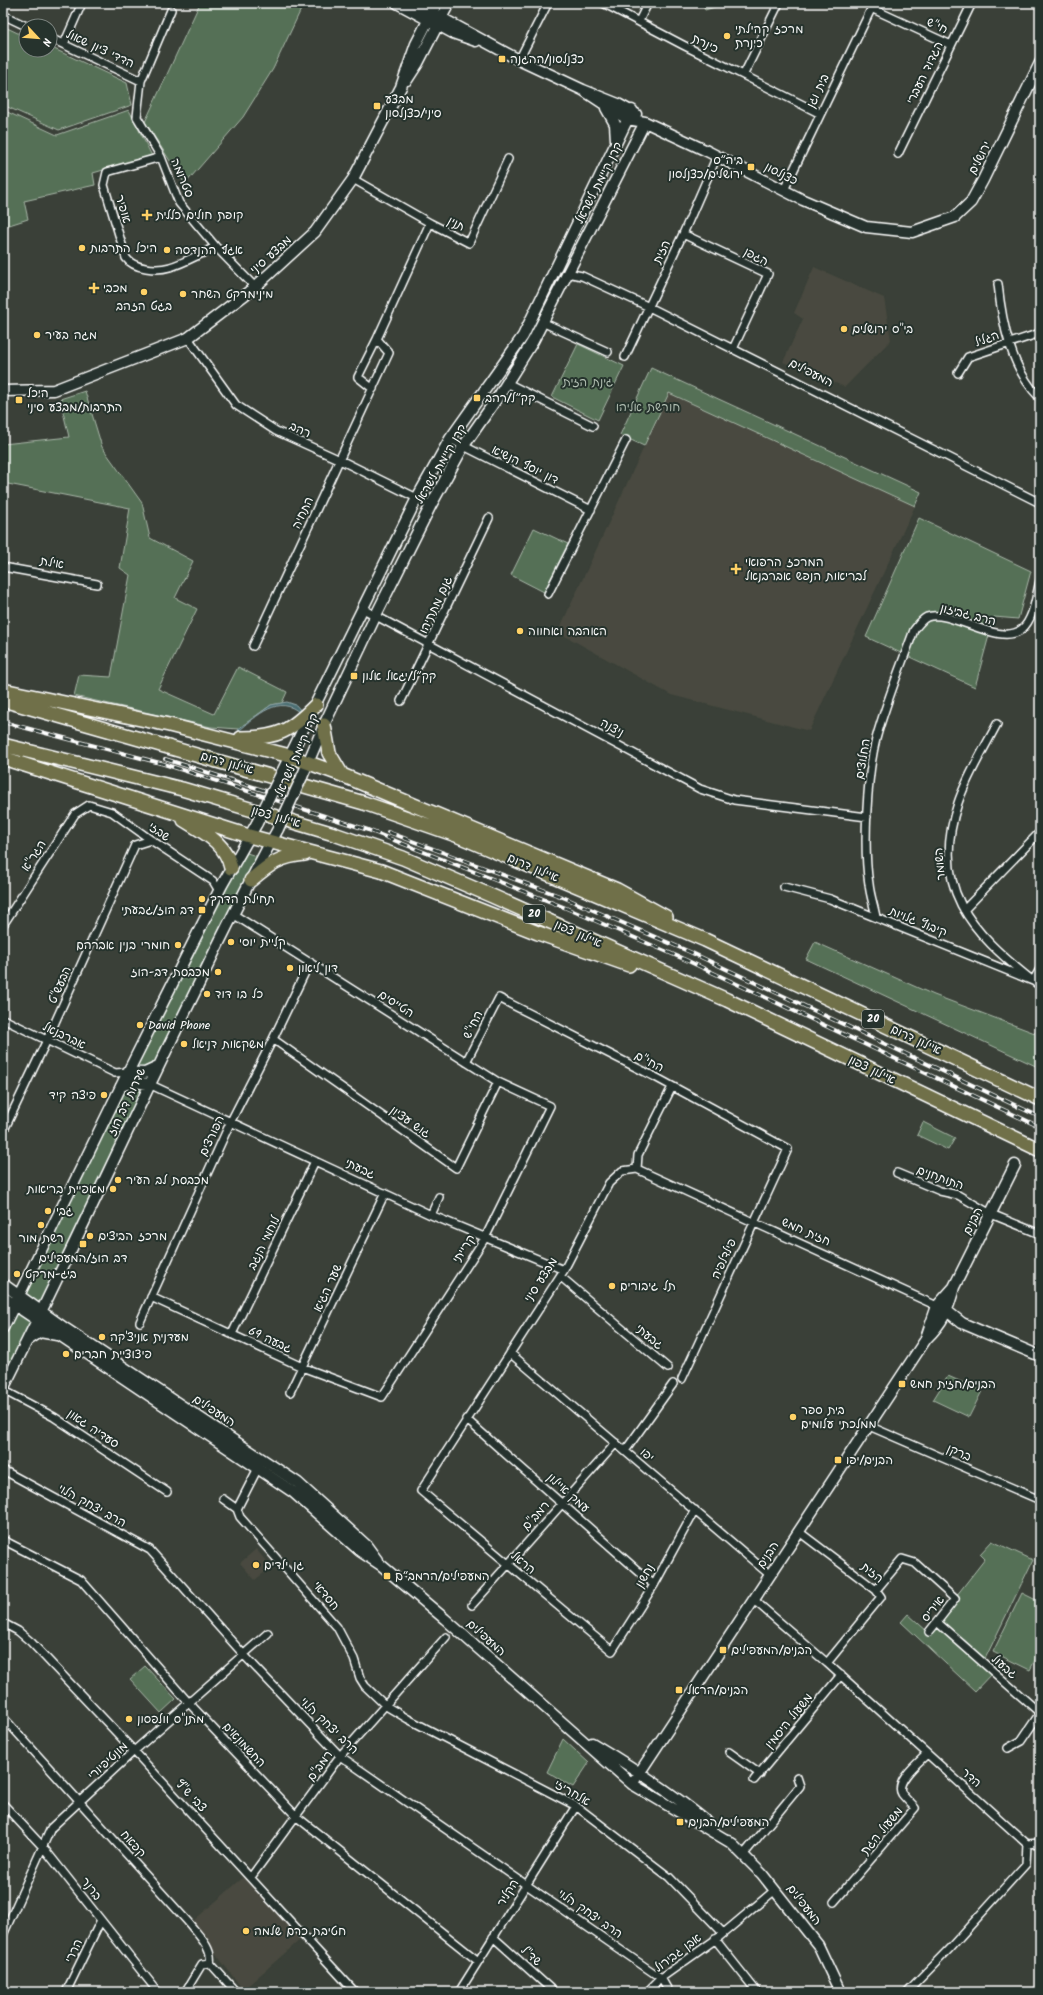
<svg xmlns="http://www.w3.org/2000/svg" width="1043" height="1995" font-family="Kalam,'Playpen Sans Hebrew',sans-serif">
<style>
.built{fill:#48493f}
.green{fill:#557056;stroke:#aab8aa}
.water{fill:url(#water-ripples);stroke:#92a7aa}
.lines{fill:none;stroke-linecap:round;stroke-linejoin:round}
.street-casing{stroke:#fff;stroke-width:10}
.secondary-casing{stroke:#fff;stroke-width:13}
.highway-casing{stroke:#fff;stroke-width:16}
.street{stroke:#26332d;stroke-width:7}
.secondary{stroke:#26332d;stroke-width:10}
.highway{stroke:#6f704a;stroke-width:13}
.rail-casing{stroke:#fff;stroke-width:4}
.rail{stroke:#26332d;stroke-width:2.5;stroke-dasharray:8;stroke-linecap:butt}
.secondary-bridge-casing{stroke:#fff;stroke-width:13;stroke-linecap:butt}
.secondary-bridge{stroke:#26332d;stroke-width:10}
.poi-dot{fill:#ffd166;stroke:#26332d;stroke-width:1.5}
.labels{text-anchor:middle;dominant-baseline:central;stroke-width:4;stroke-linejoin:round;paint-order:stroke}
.shield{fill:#26332d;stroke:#bec2c0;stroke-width:1}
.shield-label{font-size:11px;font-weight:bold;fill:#fff}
.street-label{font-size:12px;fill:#fff;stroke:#26332d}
.poi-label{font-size:12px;fill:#fff;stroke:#26332d;text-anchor:start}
.park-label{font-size:12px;fill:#b2bfb3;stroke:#26332d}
</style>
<defs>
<pattern id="water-ripples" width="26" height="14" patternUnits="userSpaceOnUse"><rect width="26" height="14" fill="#4a6d71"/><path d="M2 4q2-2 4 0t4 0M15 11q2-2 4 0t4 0" fill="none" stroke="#658386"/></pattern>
</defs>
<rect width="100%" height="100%" fill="#3a4038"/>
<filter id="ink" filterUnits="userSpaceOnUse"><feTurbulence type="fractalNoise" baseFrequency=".025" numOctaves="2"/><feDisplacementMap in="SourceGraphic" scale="8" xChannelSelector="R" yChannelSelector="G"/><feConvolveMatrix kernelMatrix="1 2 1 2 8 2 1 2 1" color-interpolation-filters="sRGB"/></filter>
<g filter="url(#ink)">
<path class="built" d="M814,267L884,298L891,340L845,387L783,362L803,319L794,313Z
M669,393L915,506L809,731L671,695L558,632Z
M256,1549L271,1567L255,1580L240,1563Z
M245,1876L301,1939L243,1990L192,1922Z"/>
<path class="green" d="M200,3H304L273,69L243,117L185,184L145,122Z
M702,3H728L705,10Z
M3,26L26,37V50H50V47L127,83L132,105L59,130L3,105Z
M3,110L57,135L129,110L152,156L93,173L95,185L24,201L28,219L3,227Z
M578,344L624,366L598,420L552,397Z
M651,368L921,492L915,506L669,393L644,446L620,435Z
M85,391L102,447L142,503L150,538L193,561L175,598L197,609L158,689L214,714L238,667L287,692L282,703L271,705L238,729L211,727L74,696L79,675L111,677L130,575L120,568L130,508L3,483V444L69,437L60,399Z
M919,518L1031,571L1018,619L994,617L975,687L866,637Z
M534,528L568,544L544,592L511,575Z
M241,851L262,858L158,1067L128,1072Z
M815,942L934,995L1040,1035V1068L806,959Z
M149,1084L42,1311L20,1292L121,1086Z
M923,1122L955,1138L948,1150L917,1135Z
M14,1304L38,1320L3,1389V1328Z
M948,1376L982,1391L969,1417L933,1400Z
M992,1541L1033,1560L983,1663L993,1672L975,1691L901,1622L908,1614L928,1632L985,1559L980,1554Z
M1022,1593L1040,1602V1650L1030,1670L993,1652Z
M145,1666L176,1699L161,1713L130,1679Z
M563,1739L589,1763L573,1787L547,1772Z"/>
<path class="water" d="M287,702L296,705L302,712L301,714C280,693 256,716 239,731L238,729L271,705Z"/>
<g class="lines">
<defs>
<path id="street" d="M603,3L683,45L819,113
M871,8L951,45
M171,10L141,81L137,117L161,157L179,203L216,247L255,287
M3,15L26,26
M639,21L648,3
M50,38L141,81
M64,44L82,3
M519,60L548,3
M744,74L779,3
M898,154L972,3
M161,157L107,172L104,185L126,258C134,269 157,271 170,267C185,263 201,253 216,247
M353,179L430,223L469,243L508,159
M784,190L874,3
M683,234L768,274L733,349
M567,273L582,276L647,306L1040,503
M998,284C1002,323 1011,369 1040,398
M542,322L608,352
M188,338L236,405L276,431L340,460L431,505
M625,357L683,234L717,156
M958,373L968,357L1040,333
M507,383L593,426
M373,389L358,377L377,339
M450,439L591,510
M3,567L97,584
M548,594L626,440
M363,609L700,789L734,800L867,817
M253,646L389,353L377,339L430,223
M401,701L489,518
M997,724C984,749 967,776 958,803C930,888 970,931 1033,981
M784,887L830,899L1033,981L1040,986
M964,910L1040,832
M876,917C874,906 870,895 869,884C863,847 867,775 876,739C886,702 901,666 914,630C918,625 921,620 927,617C950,608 1000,648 1022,629C1034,619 1036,595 1040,581
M3,925L75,814L89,805L112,812L151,840L213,881L219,891
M1033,981L1040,969
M3,1019L115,1073L128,1072
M273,1039L456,1168L498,1082
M466,1062L499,998L657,1078L788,1149L682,1379
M149,1084L431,1215L564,1270
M3,1132L47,1040L135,845L151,840
M637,1169L622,1171L609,1183L564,1270L421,1491L612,1651L654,1585L695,1510
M637,1169L937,1306
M637,1169L638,1155L672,1087
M897,1173L940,1191L958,1195L991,1214L1040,1234
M431,1215L439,1197
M560,1276L668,1368
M151,1297L302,1367L382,1397L485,1238L550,1106L498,1082L233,914
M140,1322L231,1121L273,1039L310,962
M232,1334L315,1161
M510,1353L770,1575
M3,1390L54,1417L167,1492
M290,1392L385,1193
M466,1419L654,1585
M869,1426L1040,1500
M625,1451L673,1384
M3,1470L150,1550L244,1655L340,1756L661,1978L669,1992
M223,1499L237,1509L240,1517L337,1627L354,1659L360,1678L365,1686L386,1706L408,1719L576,1806L669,1877L723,1933
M237,1509L259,1466
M798,1531L876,1590L881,1597L827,1663
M3,1540L81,1580L189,1703L297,1817L478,1961
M876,1590L902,1559L915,1563L955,1599L929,1632
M754,1600L827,1663L1027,1844
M472,1605L616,1443
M937,1622L1040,1713L1021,1741L1008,1748
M3,1623L18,1631L31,1642L134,1751L355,1992
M3,1717L188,1922C197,1934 213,1948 210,1963L236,1992
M729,1752L760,1774
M754,1780L841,1675
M3,1804L43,1847L158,1992
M1027,1844L1040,1843
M744,1854L800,1786L797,1777
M251,1877L340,1756L446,1637
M834,1902L915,1808C911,1804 906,1799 902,1794C894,1782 919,1762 927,1754
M3,1935L51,1828L134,1751L268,1633
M493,1937L554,1992
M715,1939L757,1992
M66,1992L101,1920
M185,1992L202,1964L210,1963
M459,1992L576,1806
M647,1992L661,1978L719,1937L775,1890
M907,1992L950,1948L1026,1864L1027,1844"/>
<path id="secondary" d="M397,3L453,33L476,41
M414,3L519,60L583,90L618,104L636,114
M407,80L418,63L449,3
M583,90L627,119L645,122L707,151L803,200L866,227L912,232L955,217L971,202L983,180L1040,63
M606,108L615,124L616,140
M3,391L54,390L188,338L255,287L315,232L353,179L401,87L416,44L437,3
M282,772L417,498L450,439L523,336L632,110
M302,777L324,725L376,615L431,505L463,447L500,394L533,341L645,122
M128,1072L145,1073L158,1067
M121,1086L133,1082L149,1084
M3,1284L66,1329L298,1483L366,1545L377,1560
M3,1297L293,1492L360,1551L381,1565L445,1619L632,1784L733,1844
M937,1306L947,1311L962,1323L1040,1356
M3,1328L128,1072L222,885L257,823
M926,1338L937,1306L954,1287
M28,1340L40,1332L57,1335
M3,1389C69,1258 129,1125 194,994C221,938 248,883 278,829
M592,1743C634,1768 674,1794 712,1826
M632,1784L926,1339C943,1322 948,1311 954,1287L1015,1165
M728,1840L762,1874L818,1945L840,1992"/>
<path id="highway" d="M3,690L169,725L290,756L342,775L617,890L666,917
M3,700L364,803L456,835L705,940L1040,1099
M324,725L329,753L342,775
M241,738C278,738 289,732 316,705
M3,745L182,789L334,834L403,858L492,896L727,1000L1040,1150
M3,758L249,836L381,871L538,933L629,965
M184,820C205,833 226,843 231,868
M251,880C270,864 280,856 305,854"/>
</defs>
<use href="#street" class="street-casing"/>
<use href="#secondary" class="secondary-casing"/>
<use href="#highway" class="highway-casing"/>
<use href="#street" class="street"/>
<use href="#secondary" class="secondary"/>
<use href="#highway" class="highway"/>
<defs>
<path id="rail" d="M3,722L164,764L368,830L566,908L686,960L1040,1127
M165,759L285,797
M388,832L565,898L690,952L1040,1117"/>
</defs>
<use href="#rail" class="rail-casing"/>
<use href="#rail" class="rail"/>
<defs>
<path id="secondary-bridge" d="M257,823L282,772
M278,829L302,777"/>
</defs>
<use href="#secondary-bridge" class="secondary-bridge-casing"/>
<use href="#secondary-bridge" class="secondary-bridge"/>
</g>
</g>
<g class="poi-dot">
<circle cx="727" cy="36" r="4"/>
<rect x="498" y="55" width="8" height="8" rx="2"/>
<rect x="373" y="102" width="8" height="8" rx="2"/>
<rect x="747" y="163" width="8" height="8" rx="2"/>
<path d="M145 209h4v4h4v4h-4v4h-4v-4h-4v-4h4z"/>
<circle cx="82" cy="248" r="4"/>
<circle cx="167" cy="250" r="4"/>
<path d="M92 282h4v4h4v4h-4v4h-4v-4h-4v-4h4z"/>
<circle cx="144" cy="292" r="4"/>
<circle cx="183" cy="294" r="4"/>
<circle cx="844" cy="329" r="4"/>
<circle cx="37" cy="335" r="4"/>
<rect x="473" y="394" width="8" height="8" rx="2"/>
<rect x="15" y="396" width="8" height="8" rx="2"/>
<path d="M734 563h4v4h4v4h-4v4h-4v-4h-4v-4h4z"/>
<circle cx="520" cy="631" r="4"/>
<rect x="350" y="672" width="8" height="8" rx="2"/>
<circle cx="202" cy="899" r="4"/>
<rect x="198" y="906" width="8" height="8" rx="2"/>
<circle cx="231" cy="942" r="4"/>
<circle cx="178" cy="945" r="4"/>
<circle cx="290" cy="968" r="4"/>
<circle cx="218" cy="972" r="4"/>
<circle cx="207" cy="994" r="4"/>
<circle cx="140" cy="1025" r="4"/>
<circle cx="184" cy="1044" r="4"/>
<circle cx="104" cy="1095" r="4"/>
<circle cx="118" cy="1180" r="4"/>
<circle cx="113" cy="1189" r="4"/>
<circle cx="48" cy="1211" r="4"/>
<circle cx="41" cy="1225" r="4"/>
<circle cx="90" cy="1236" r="4"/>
<rect x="79" y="1240" width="8" height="8" rx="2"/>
<circle cx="17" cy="1274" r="4"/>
<circle cx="612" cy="1286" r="4"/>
<circle cx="102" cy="1337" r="4"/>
<circle cx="66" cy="1354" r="4"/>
<rect x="898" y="1380" width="8" height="8" rx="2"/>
<circle cx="793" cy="1417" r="4"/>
<rect x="834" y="1456" width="8" height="8" rx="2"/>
<circle cx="256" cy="1565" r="4"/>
<rect x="383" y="1572" width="8" height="8" rx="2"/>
<rect x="719" y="1646" width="8" height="8" rx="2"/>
<rect x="675" y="1686" width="8" height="8" rx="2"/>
<circle cx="129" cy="1719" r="4"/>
<rect x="676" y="1818" width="8" height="8" rx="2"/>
<circle cx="246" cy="1931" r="4"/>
</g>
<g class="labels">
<g class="shield">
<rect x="523" y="905" width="22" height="18" rx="3"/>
<rect x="862" y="1010" width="22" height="18" rx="3"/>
</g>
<g class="shield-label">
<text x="534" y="914">20</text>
<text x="873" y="1019">20</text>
</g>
<g class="street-label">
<text transform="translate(937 26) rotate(25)">חי"ש</text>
<text transform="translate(705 44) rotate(26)">כינרת</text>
<text transform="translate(100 49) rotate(25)">הדדי ציון שאול</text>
<text transform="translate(925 73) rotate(-64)">הגדוד העברי</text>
<text transform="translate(818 91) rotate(-64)">בית וגן</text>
<text transform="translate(980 158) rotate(-63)">ירושלים</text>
<text transform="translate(781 174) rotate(27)">כצנלסון</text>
<text transform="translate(182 178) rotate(67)">סטרומה</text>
<text transform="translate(599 183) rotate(-63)">קרן קיימת לישראל</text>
<text transform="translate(123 209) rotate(73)">אופיר</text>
<text transform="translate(456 224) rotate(27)">תנין</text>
<text transform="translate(662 252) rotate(-64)">הזית</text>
<text transform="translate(271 255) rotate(-42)">מבצע סיני</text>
<text transform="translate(756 257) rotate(27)">הגפן</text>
<text transform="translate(987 339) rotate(-20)">הגליל</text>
<text transform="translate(811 373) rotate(27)">המעפילים</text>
<text transform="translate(300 430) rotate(24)">רהב</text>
<text transform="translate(441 464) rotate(-60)">קרן קיימת לישראל</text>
<text transform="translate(525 465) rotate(26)">דון יוסף הנשיא</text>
<text transform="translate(303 513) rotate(-65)">התחיה</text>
<text transform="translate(52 563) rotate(10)">אילת</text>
<text transform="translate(436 605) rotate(-65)">גנם מתתיהו</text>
<text transform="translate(968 615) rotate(14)">הרב גביזון</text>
<text transform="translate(612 728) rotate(29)">ניצנה</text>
<text transform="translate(297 755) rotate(-66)">קרן קיימת לישראל</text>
<text transform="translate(863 759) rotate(-81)">החלוצים</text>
<text transform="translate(227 763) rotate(16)">איילון דרום</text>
<text transform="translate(276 817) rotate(16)">איילון צפון</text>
<text transform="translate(159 832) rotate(35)">שבזי</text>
<text transform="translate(34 856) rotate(-57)">הגר"א</text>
<text transform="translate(940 864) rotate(-95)">השומר</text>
<text transform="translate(533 868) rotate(23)">איילון דרום</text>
<text transform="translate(918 922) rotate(22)">קיבוץ גלויות</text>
<text transform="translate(578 934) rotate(24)">איילון צפון</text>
<text transform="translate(60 985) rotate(-66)">הבעש"ט</text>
<text transform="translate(396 1004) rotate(33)">הטייסים</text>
<text transform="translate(473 1025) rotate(-63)">החי"ש</text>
<text transform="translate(64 1036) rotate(26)">אברבנאל</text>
<text transform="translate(916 1040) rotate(25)">איילון דרום</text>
<text transform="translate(649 1062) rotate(27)">החי"ם</text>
<text transform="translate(872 1070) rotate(26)">איילון צפון</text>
<text transform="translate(127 1102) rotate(-65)">שדרות דב הוז</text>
<text transform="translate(410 1122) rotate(35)">גוש עציון</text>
<text transform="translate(212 1136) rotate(-65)">הפורצים</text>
<text transform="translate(360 1169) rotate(25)">גבעתי</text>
<text transform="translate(940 1178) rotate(20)">התותחנים</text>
<text transform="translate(973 1221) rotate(-64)">הבנים</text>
<text transform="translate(806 1232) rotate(24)">חזית חמש</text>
<text transform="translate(264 1243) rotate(-64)">לוחמי הנגב</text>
<text transform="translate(464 1249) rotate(-57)">קרייתי</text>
<text transform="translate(724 1259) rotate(-65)">פילדלפיה</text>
<text transform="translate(541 1280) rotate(-57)">מבצע סיני</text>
<text transform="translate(328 1288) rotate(-65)">שער הגיא</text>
<text transform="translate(649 1337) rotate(40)">גבעתי</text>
<text transform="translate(270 1340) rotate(25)">גבעה 69</text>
<text transform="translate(214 1411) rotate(33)">המעפילים</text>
<text transform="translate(93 1429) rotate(34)">סעדיה גאון</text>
<text transform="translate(959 1453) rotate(23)">ברקן</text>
<text transform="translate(647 1455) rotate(40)">יפו</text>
<text transform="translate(568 1493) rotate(42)">עמק איילון</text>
<text transform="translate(92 1506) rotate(29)">הרב יצחק הלוי</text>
<text transform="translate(536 1516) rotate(-48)">רמב"ם</text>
<text transform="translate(768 1555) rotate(-57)">הבנים</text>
<text transform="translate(523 1563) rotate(40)">הראל</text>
<text transform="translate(872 1573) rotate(39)">הזית</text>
<text transform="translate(645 1576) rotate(-60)">נחשון</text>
<text transform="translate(326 1596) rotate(50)">חסדאי</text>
<text transform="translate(933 1609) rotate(-52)">איריס</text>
<text transform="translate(486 1638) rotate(42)">המעפילים</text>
<text transform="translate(1004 1667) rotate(41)">גבעול</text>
<text transform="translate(789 1721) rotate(-51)">משעול היסמין</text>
<text transform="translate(329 1726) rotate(44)">הרב יצחק הלוי</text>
<text transform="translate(244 1745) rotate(47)">החשמונאים</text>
<text transform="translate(108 1761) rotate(-43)">מונטיפיורי</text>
<text transform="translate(320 1766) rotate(-54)">רמב"ם</text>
<text transform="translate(971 1778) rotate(42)">הדר</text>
<text transform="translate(572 1793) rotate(30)">אלחריזי</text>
<text transform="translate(191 1796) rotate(47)">צבי ש"ץ</text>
<text transform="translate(882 1831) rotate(-50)">משעול הגת</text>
<text transform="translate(133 1844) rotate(48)">קפאח</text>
<text transform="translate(91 1889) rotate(52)">ברנר</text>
<text transform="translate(508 1893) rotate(-58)">הקליר</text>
<text transform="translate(804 1905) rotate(52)">המעפילים</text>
<text transform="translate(590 1914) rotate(35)">הרב יצחק הלוי</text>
<text transform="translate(74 1951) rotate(-64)">הררי</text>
<text transform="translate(678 1953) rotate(-37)">אבן גבירול</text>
<text transform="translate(531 1956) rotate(42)">שד"ל</text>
</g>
<g class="poi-label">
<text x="735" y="29">מרכז קהילתי<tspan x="735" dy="14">כינרת</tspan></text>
<text x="510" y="59">כצנלסון/ההגנה</text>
<text x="385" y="99">מבצע<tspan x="385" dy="14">סיני/כצנלסון</tspan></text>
<text x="743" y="160" text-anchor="end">ביה״ס<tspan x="743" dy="14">ירושלים/כצנלסון</tspan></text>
<text x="156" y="215">קופת חולים כללית</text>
<text x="90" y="248">היכל התרבות</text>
<text x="175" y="250">אגף ההנדסה</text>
<text x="103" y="288">מכבי</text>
<text x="191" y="294">מינימרקט השחר</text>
<text x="144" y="306" text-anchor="middle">בגט הזהב</text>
<text x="852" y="329">בי"ס ירושלים</text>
<text x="45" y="335">מגה בעיר</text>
<text x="27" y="393">היכל<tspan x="27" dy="14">התרבות/מבצע סיני</tspan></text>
<text x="485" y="398">קק״ל/רהב</text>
<text x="745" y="562">המרכז הרפואי<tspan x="745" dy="14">לבריאות הנפש אברבנאל</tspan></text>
<text x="528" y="631">האהבה ואחווה</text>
<text x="362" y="676">קק״ל/יגאל אלון</text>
<text x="210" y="899">תחילת הדרך</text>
<text x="194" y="910" text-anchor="end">דב הוז/גבעתי</text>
<text x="239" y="942">קליית יוסי</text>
<text x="170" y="945" text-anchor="end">חומרי בנין אברהם</text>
<text x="298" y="968">דון ליאון</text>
<text x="210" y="972" text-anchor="end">מכבסת דב-הוז</text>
<text x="215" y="994">כל בו דוד</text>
<text x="148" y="1025">David Phone</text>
<text x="192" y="1044">משקאות דניאל</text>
<text x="96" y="1095" text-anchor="end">פיצה קיד</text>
<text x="126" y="1180">מכבסת לב העיר</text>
<text x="105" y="1189" text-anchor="end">מאפיית בריאות</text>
<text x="56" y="1211">גבי</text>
<text x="98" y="1236">מרכז הביצים</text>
<text x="41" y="1238" text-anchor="middle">רשת מור</text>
<text x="83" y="1258" text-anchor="middle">דב הוז/המעפילים</text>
<text x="25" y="1274">ביג-מרקט</text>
<text x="620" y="1286">תל גיבורים</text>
<text x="110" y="1337">מעדנית אניצ'קה</text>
<text x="74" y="1354">פיצוציית חברים</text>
<text x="910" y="1384">הבנים/חזית חמש</text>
<text x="801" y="1410">בית ספר<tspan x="801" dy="14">ממלכתי עלומים</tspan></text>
<text x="846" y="1460">הבנים/יפו</text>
<text x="264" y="1565">גן ילדים</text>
<text x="395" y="1576">המעפילים/הרמב״ם</text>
<text x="731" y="1650">הבנים/המעפילים</text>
<text x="687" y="1690">הבנים/הראל</text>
<text x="137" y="1719">מתנ''ס וולפסון</text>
<text x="688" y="1822">המעפילים/הבנים</text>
<text x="254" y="1931">חטיבת כרם שלמה</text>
</g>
<g class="park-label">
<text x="588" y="382">גינת הזית</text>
<text x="648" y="407">חורשת אליהו</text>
</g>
</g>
<rect width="1043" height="1995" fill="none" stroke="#26332d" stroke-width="16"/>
<rect x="8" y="8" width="1027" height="1979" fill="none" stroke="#fff" stroke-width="1.5" filter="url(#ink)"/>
<g transform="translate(38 38) rotate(116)"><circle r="19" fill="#26332d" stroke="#7d8581"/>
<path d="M0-3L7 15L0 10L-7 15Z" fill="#ffd166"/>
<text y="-6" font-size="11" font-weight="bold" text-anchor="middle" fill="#ffffff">N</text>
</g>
</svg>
